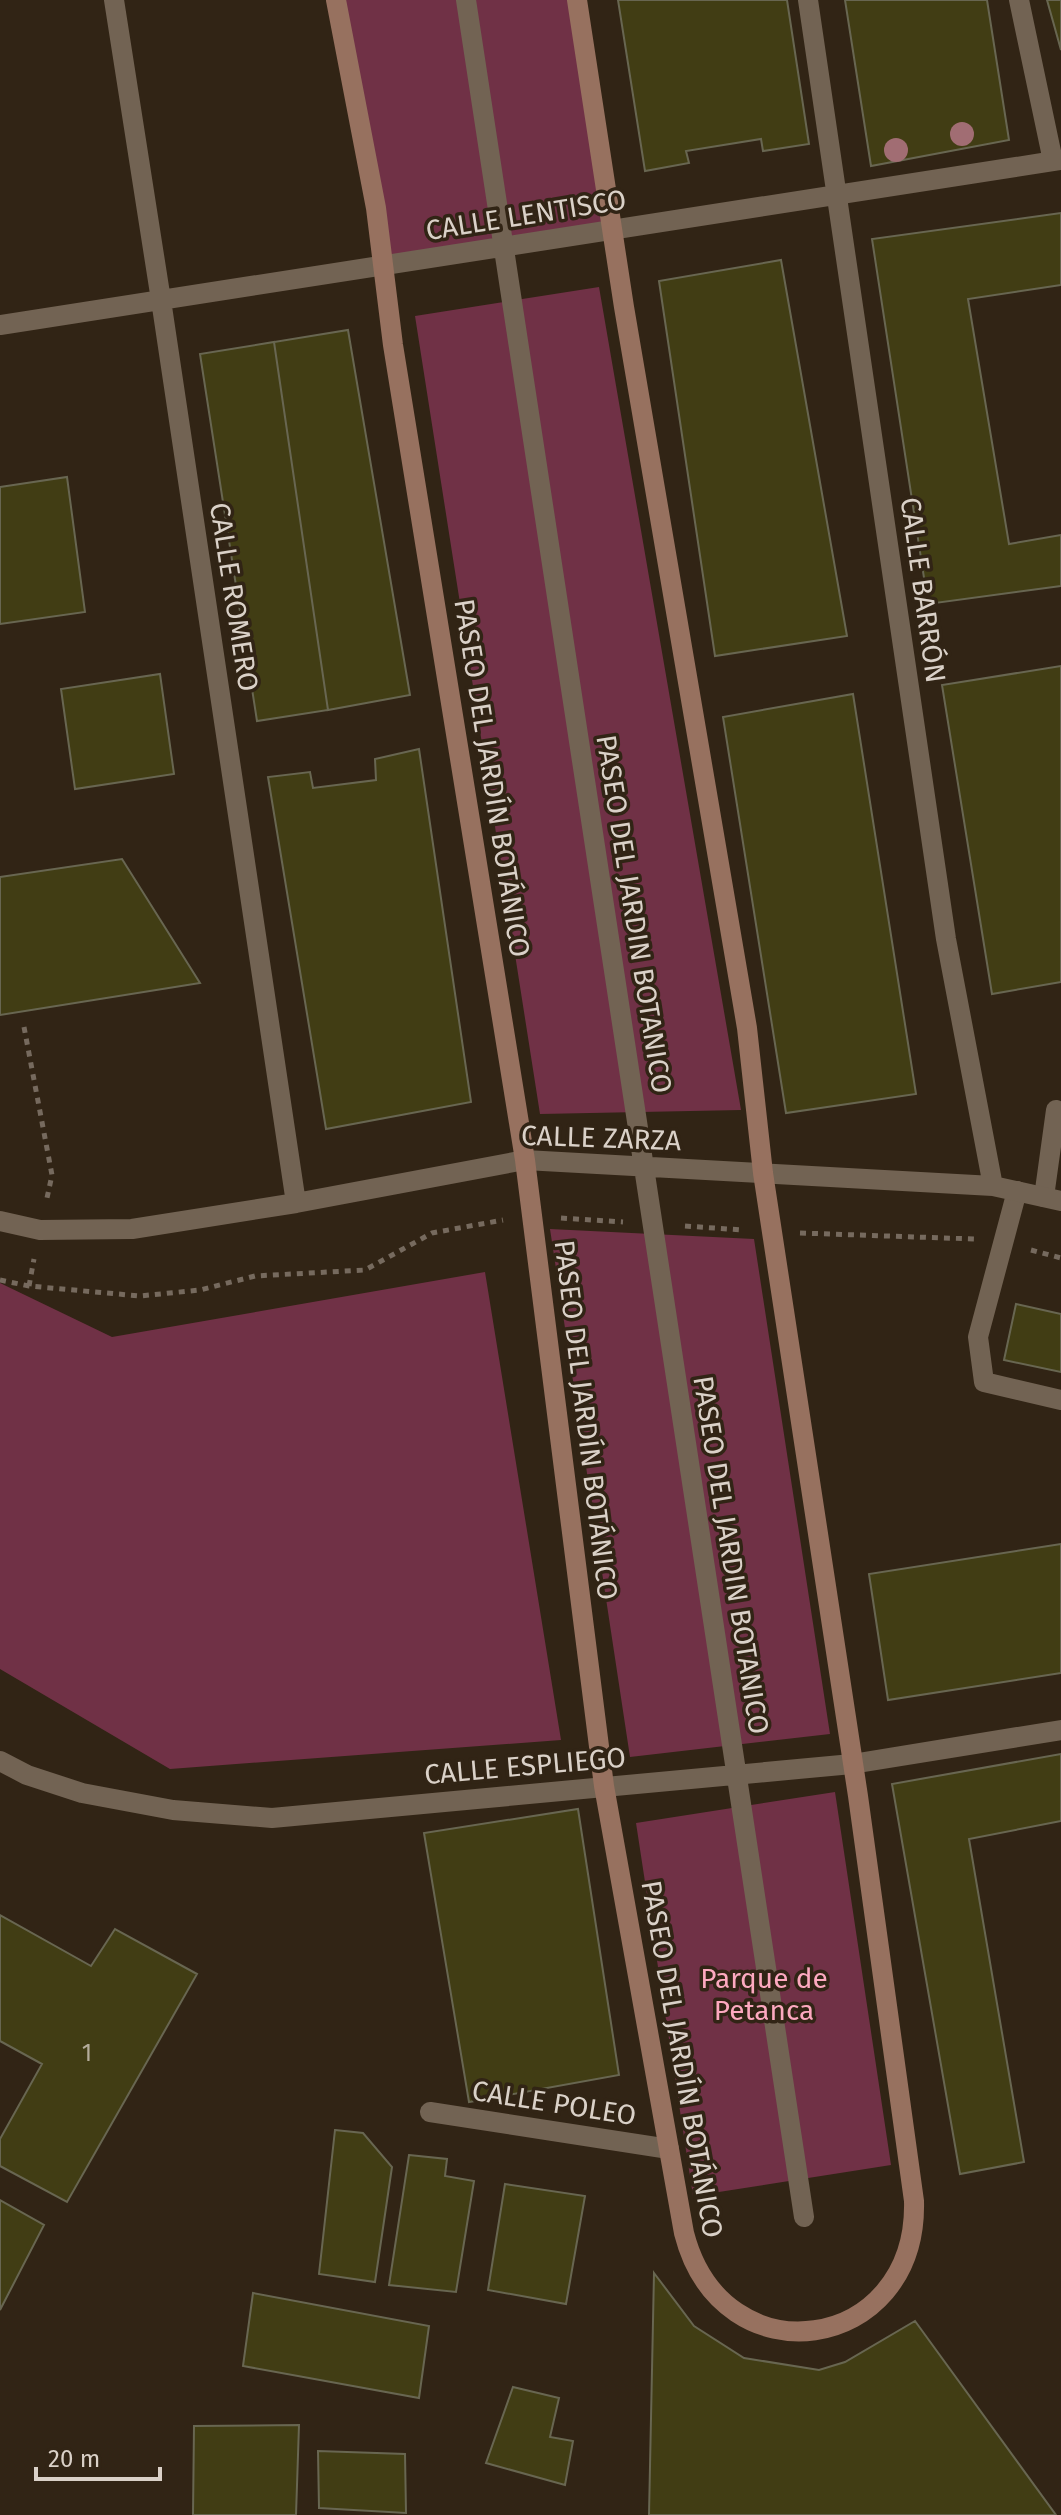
<svg xmlns="http://www.w3.org/2000/svg" width="1061" height="2515" font-family="'Fira Sans',sans-serif">
<style>
.green{fill:#703146}
.building{fill:#413d14;stroke:#686651;stroke-width:2}
.lines{fill:none;stroke-linecap:round;stroke-linejoin:round}
.path{stroke:#766a5e;stroke-width:5;stroke-dasharray:6 6;stroke-linecap:butt}
.lane{stroke:#726353;stroke-width:20}
.street{stroke:#726353;stroke-width:20}
.secondary{stroke:#97715f;stroke-width:20}
.tree{fill:#a16d73}
.labels{text-anchor:middle;dominant-baseline:central;stroke-width:7;stroke-linejoin:round;paint-order:stroke}
.number-label{font-size:24px;fill:#b4ac9b}
.street-label{font-size:28px;fill:#dad1c8;stroke:#312415}
.park-label{font-size:28px;fill:#fda9c0;stroke:#312415}
</style>
<rect width="100%" height="100%" fill="#312415"/>
<path class="green" d="M333,0H577L612,229L381,265Z
M599,287L741,1110L540,1114L415,316Z
M550,1229L754,1239L830,1734L630,1757Z
M485,1272L561,1740L170,1769L0,1669V1283L112,1337Z
M835,1792L891,2165L693,2196L636,1823Z"/>
<path class="building" d="M618,0H787L809,144L763,151L761,139L686,151L689,163L645,171Z
M845,0H987L1009,140L871,166Z
M1047,0H1061V50Z
M1061,213V285L968,299L1009,544L1061,535V586L928,604L872,239Z
M781,260L847,636L715,656L659,281Z
M348,330L410,695L328,710L274,342Z
M274,342L328,710L257,721L200,354Z
M67,477L85,612L0,624V487Z
M1061,666V982L992,994L942,685Z
M160,674L174,774L75,789L61,689Z
M853,694L916,1094L786,1113L723,717Z
M419,749L471,1102L326,1129L268,777L310,772L313,788L376,780L375,759Z
M122,859L200,983L0,1015V877Z
M1016,1304L1061,1314V1372L1004,1360Z
M1061,1544V1673L888,1700L869,1574Z
M1061,1754V1821L969,1839L1024,2162L960,2174L892,1784Z
M578,1809L619,2075L469,2102L424,1833Z
M0,1915L91,1966L115,1929L197,1974L67,2202L0,2166V2139L42,2064L0,2041Z
M335,2130L363,2133L392,2167L375,2282L319,2274Z
M409,2155L447,2159L445,2176L474,2181L456,2292L389,2285Z
M505,2184L585,2196L566,2304L488,2290Z
M0,2200L44,2225L0,2310Z
M654,2273L694,2326L744,2358L819,2370L845,2362L915,2321L1056,2515H649Z
M253,2293L429,2326L419,2398L243,2366Z
M513,2387L559,2398L550,2437L573,2441L565,2485L486,2463Z
M299,2425L296,2515H193L194,2426Z
M318,2451L405,2454L406,2513L319,2508Z"/>
<g class="lines">
<path class="path" d="M24,1027L52,1175L47,1198
M561,1218L623,1222
M685,1226L742,1230
M800,1233L974,1239
M1031,1250L1061,1258
M0,1280L29,1286L140,1296L200,1290L255,1276L365,1270L432,1233L503,1220
M29,1286L34,1259"/>
<path class="lane" d="M1017,1191L978,1337L984,1382L1061,1400
M1044,1197L1056,1110"/>
<path class="street" d="M114,0L161,300L296,1203
M466,0L804,2217
M808,0L946,939L993,1186
M1019,0L1053,161
M0,325L1061,160
M0,1221L40,1230L132,1229L296,1203L525,1160L993,1186L1061,1201
M0,1761L27,1775L82,1793L173,1810L272,1818L852,1764L1061,1730
M430,2112L669,2149"/>
<path class="secondary" d="M336,0L376,208L393,345L525,1160L604,1786L684,2233C722,2382 918,2354 914,2201L858,1796L763,1173L747,1028L624,307L577,0"/>
</g>
<g class="tree">
<circle cx="962" cy="134" r="12"/>
<circle cx="896" cy="150" r="12"/>
</g>
<g class="labels">
<g class="number-label">
<text x="87" y="2053">1</text>
</g>
<g class="street-label">
<text transform="translate(526 215) rotate(-9)">CALLE LENTISCO</text>
<text transform="translate(923 590) rotate(82)">CALLE BARRÓN</text>
<text transform="translate(234 597) rotate(81)">CALLE ROMERO</text>
<text transform="translate(492 778) rotate(81)">PASEO DEL JARDÍN BOTÁNICO</text>
<text transform="translate(634 914) rotate(81)">PASEO DEL JARDIN BOTANICO</text>
<text transform="translate(601 1138) rotate(2)">CALLE ZARZA</text>
<text transform="translate(586 1420) rotate(83)">PASEO DEL JARDÍN BOTÁNICO</text>
<text transform="translate(731 1555) rotate(81)">PASEO DEL JARDIN BOTANICO</text>
<text transform="translate(525 1766) rotate(-5)">CALLE ESPLIEGO</text>
<text transform="translate(682 2059) rotate(80)">PASEO DEL JARDÍN BOTÁNICO</text>
<text transform="translate(554 2103) rotate(9)">CALLE POLEO</text>
</g>
<g class="park-label">
<text x="764" y="1978">Parque de<tspan x="764" dy="32">Petanca</tspan></text>
</g>
</g>
<path d="M36 2467v12h124v-12" fill="none" stroke="#dad1c8" stroke-width="4"/>
<text x="48" y="2467" font-size="24" fill="#dad1c8" stroke="#312415" stroke-width="6" paint-order="stroke">20 m</text>
</svg>
